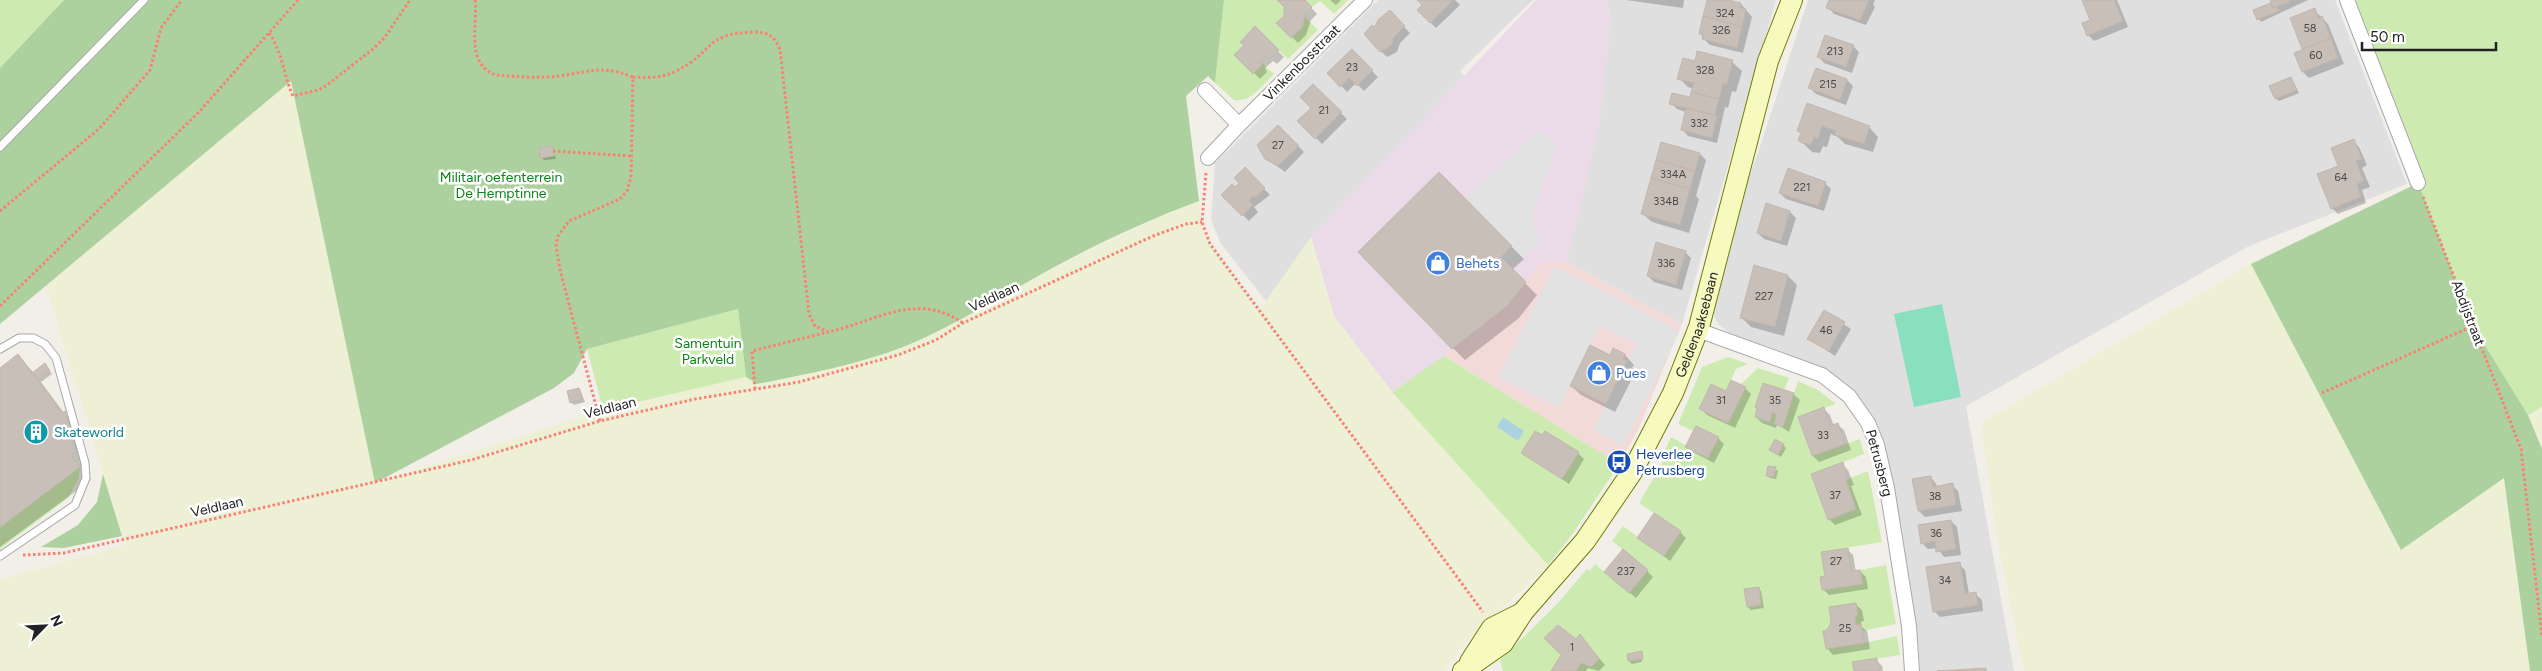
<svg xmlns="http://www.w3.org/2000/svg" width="2542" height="671" font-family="Figtree,sans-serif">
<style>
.residential{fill:#e0dfdf}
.commercial{fill:#f2dad9}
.industrial{fill:#ebdbe8}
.farmland{fill:#eef0d5}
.grass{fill:#cdebb0}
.forest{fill:#add19e}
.pitch{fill:#88e0be}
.parking{fill:#e2e2e2}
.water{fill:#aad3df}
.shadow{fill:#0003}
.building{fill:#c7bfb8;stroke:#c4b6ab}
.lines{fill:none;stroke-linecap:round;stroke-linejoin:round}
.lane-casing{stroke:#a9a9a9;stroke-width:9}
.street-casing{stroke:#a9a9a9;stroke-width:16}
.secondary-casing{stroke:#707d05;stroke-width:22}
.path{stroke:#fa8072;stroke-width:3;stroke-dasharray:2.5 2.5;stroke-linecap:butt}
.lane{stroke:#fff;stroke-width:7}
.street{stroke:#fff;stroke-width:14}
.secondary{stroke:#f7fabf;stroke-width:20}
.labels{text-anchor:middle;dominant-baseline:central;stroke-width:5;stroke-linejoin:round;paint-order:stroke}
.number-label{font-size:11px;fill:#4b4948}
.street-label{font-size:14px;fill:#222;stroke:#fff}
.park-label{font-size:14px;fill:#0c8416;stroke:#fff}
.shop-label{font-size:14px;fill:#366cbe;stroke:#fff;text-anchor:start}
.culture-label{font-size:14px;fill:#0d838f;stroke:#fff;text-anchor:start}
.transit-label{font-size:14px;fill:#164399;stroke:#fff;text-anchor:start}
</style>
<rect width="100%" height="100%" fill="#f2efe9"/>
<path class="residential" d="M1378,0H1533L1460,71L1469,82L1274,311L1221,244L1211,220L1215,163Z
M1606,0H1776L1682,324L1567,262L1611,18Z
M1808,0H2335L2407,184L2249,246L1966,406L2014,671H1920L1917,629L1900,523L1885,445L1874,418L1855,393L1828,370L1769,347L1733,336L1718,324L1713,313L1732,243L1741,198L1758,153Z"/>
<path class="commercial" d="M1542,261L1567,262L1682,324L1638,430L1619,464L1444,356L1507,306Z"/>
<path class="industrial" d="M1536,0H1606L1611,18L1600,122L1567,262L1542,261L1507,306L1444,356L1392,392L1334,316L1311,237Z"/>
<path class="farmland" d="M291,80L375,483L603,410L746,377L757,384L843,365L903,347L951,325L1033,278L1163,215L1199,201L1202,226L1208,240L1259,311L1311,237L1334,316L1392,392L1548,565L1466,642L1444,671H0V579L125,545L46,286Z
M2251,264L2401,550L2504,477L2530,671H2024L1996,532L1981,423Z
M2542,407V449L2528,415Z"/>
<path class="grass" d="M0,0H64L0,68Z
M1224,0H1277L1284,7V16L1276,23L1291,38L1303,26L1305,17L1318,30L1288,59L1255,26L1240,41L1244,45L1234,55L1253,74L1262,63L1274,74C1263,85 1251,103 1234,100L1215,83Z
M1305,0H1348L1334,14L1320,1L1312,7Z
M2347,0H2542V407L2528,415L2473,326Z
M738,309L746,377L603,410L587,349Z
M1444,356L1619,464L1574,532L1548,565L1392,392Z
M1728,357L1748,364L1736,369L1726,391L1711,384L1699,410L1729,423L1745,387L1741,384L1758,368L1789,378L1784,390L1763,383L1755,407L1757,408L1755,417L1769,422L1772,413L1777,415L1783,426L1798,381L1818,390L1836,404L1798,417L1811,456L1860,439L1864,454L1811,474L1828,520L1856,509L1846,480L1868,471L1882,542L1821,552L1825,576L1820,577L1822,590L1863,583L1860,570L1886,565L1896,624L1862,631L1864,643L1897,636L1900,655L1853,662L1854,671H1503L1500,660L1557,604L1587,569L1590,571L1595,564L1629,593L1648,570L1612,541L1623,526L1663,556L1680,531L1639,503L1667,455L1664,452L1671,437L1708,458L1718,437L1696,426L1693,431L1678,424L1702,367Z
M80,467L79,478L68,498L0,549V528Z"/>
<path class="forest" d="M64,0H1224L1215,83L1208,76L1186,96L1199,201C1142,222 1084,250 1031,280C989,303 948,329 903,347C857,365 806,374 757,384L746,377L738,309L587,349L574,373L554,388L375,483L291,81L0,324V68Z
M2418,183L2473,326L2528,415L2542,449V671H2530L2504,478L2401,550L2251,264Z
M103,474L122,536L64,548L41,547L78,525L97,502Z"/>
<path class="pitch" d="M1942,304L1961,397L1914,407L1894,314Z"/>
<path class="parking" d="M1540,130L1557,146L1533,211L1534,228L1541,241L1512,268L1501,257L1512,246L1465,198Z
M1554,267L1680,331L1623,446L1593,431L1636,343L1600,326L1559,408L1498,378Z"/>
<path class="water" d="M1503,417L1524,431L1518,441L1497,427Z"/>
<path class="shadow" d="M1278,0H1304L1317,14L1311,20L1306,35L1298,43L1278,23L1285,17V7Z
M1330,0H1341L1336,5Z
M1419,0H1455L1460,5L1436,28L1418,10L1423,5Z
M1626,0H1684L1683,8Z
M1709,0H1724L1741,4L1752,17L1743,53L1710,45L1704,39L1700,33Z
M1830,0H1875L1873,5L1875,7L1866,25L1834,14L1828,7Z
M2083,0H2117L2128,27L2094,41L2088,35L2091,21Z
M2271,0H2308L2261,22L2255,11L2273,4Z
M2314,10L2328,24L2344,64L2309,78L2303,72L2304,50L2291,19Z
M1389,12L1410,33L1400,43L1397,52L1387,57L1381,51L1375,30Z
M1255,28L1284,57L1277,64L1273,61L1265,68L1267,72L1260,79L1236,55L1245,45Z
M1853,46L1859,52L1852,73L1824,63L1818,56Z
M1352,51L1378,77L1364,91L1356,83L1347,92L1329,73Z
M1696,62H1732L1742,71L1736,92L1732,91L1728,108L1725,107L1717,143L1688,136L1682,129L1686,112L1677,109L1671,103L1691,99L1694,89L1688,87L1679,78Z
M2291,79L2299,93L2279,101L2276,99Z
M1847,80L1853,86L1846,105L1816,94L1810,88Z
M1313,86L1347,119L1322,144L1299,121L1313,108Z
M1808,105L1869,127L1878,137L1873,152L1845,144L1838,137L1831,134L1827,147L1823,146L1820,153L1812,152L1800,140L1802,134L1799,131Z
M1278,126L1304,152L1285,172L1266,158Z
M2353,141L2359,147L2367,165L2362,168L2370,187L2362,190L2366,203L2338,214L2332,208L2340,166Z
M1662,143L1700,154L1706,160L1696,196L1699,199L1689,233L1652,222L1642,213Z
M552,148L556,159L544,160L541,157Z
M1245,169L1270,195L1254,207L1258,212L1249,221L1223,195L1241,183Z
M1439,174L1524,259L1512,270L1537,295L1519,318L1465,360L1453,348Z
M1825,183L1831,189L1824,211L1786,199L1780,193Z
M1790,212L1796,218L1787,246L1764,239L1758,233Z
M1685,252L1691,258L1682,290L1654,282L1648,276Z
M1788,276L1797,285L1784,336L1751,327L1742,318Z
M1824,311L1851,329L1835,356L1809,339Z
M1614,350L1625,355L1634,365L1632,368L1636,371L1615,412L1581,395L1571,386L1610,357Z
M18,356L34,373L47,368L52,374L41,382L64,413L77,424L88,463L82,468L91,480L0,547V369Z
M1745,388L1751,394L1735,428L1707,415L1701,409Z
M579,389L585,402L574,405L571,402Z
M1793,394L1800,400L1789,432L1777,424L1776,428L1762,423L1756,417Z
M1824,409L1830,415L1834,426L1837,424L1844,430L1851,450L1819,462L1813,456Z
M1718,438L1724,444L1714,463L1693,452L1687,446Z
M1783,445L1786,448L1781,457L1771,450Z
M1523,453H1578L1584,459L1569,484Z
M1842,464L1848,470L1854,485L1851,486L1862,515L1835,525L1829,519Z
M1775,469L1778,471L1776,479L1770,478L1767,475Z
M1931,477L1938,487L1952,485L1958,491L1962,511L1925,517L1919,511Z
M1951,521L1957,527L1961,555L1944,557L1937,548L1928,549L1922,543Z
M1680,532L1686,538L1670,561L1639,538Z
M1847,549L1853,555L1856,572L1860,571L1866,577L1868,589L1829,595L1823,589L1826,577Z
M1959,564L1965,570L1969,594H1975L1982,600L1983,611L1940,617L1934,611Z
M1647,571L1653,577L1636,598L1612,578Z
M1758,588L1761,591L1764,608L1751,610L1748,607Z
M1855,604L1862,610L1864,621L1861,622V626L1867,631L1870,649L1833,655L1827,648V632Z
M1580,636L1605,665L1599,671L1588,668L1586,671H1553Z
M1641,653L1642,662L1632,664L1629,661L1628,655Z
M1876,660L1882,666L1883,671H1855Z"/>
<path class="building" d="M1277,0H1305L1312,7L1305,14L1301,29L1291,38L1276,23L1284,16V7Z
M1417,0H1453L1430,23L1417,10L1422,5Z
M1707,0H1729L1741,3L1740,8L1746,9L1742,27L1703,16Z
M1829,0H1869L1860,20L1826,8Z
M2082,0H2114L2123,21L2087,36L2082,23L2090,20Z
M2270,0H2290L2291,1L2273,8Z
M2271,3L2273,8L2277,7L2279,11L2257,20L2253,10Z
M2315,8L2318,18L2322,16L2331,38L2302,49L2290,18Z
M1390,10L1405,26L1394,37L1391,46L1380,52L1364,34L1372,25L1375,27L1378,20Z
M1703,16L1742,27L1737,48L1702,39L1703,34H1699Z
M1255,26L1279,50L1270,59L1266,55L1260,61L1262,65L1253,74L1234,55L1244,45L1240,42Z
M1825,35L1854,45L1846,67L1817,57Z
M2331,38L2338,58L2302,72L2294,53Z
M1352,49L1373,70L1357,86L1349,78L1340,87L1327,73Z
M1697,51L1733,60L1727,84L1723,83L1719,99L1691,92L1694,83L1677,79L1683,58L1695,61Z
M1816,68L1847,79L1840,100L1808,88Z
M2291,77L2297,90L2275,99L2269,86Z
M1313,84L1342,112L1315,139L1297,121L1311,108L1300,97Z
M1691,92L1719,99L1715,115L1669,104L1672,93L1690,97Z
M1807,103L1870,126L1864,144L1834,135L1836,131L1822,126L1818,139L1814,137L1811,145L1802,143L1798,140L1801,133L1797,131Z
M1686,108L1717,116L1712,138L1681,130Z
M1278,125L1299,146L1278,166L1265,159L1257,145Z
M2354,139L2362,159L2356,161L2364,181L2357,184L2361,197L2331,209L2317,174L2338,166L2331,148Z
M1661,142L1700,153L1695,171L1656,160Z
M553,146L554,156L540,158L539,148Z
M1656,160L1695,171L1690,189L1651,178Z
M1245,167L1265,188L1255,198L1253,196L1249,200L1253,205L1242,216L1221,195L1232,184L1235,187L1239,183L1234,178Z
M1788,168L1826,182L1818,206L1779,193Z
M1439,172L1512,246L1501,257L1526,282L1507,306L1452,349L1358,252Z
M1651,178L1690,189L1680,225L1641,214Z
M1766,203L1790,211L1781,241L1757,233Z
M1656,242L1686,251L1676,285L1647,276Z
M1754,265L1788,275L1775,327L1740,318Z
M1824,310L1845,322L1829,351L1807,339Z
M1590,345L1610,355L1613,348L1625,354L1623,359L1627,361L1606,404L1570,386Z
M18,354L62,413L65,411L76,451L71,455L80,467L0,527V368Z
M45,363L50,371L38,380L32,373Z
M1731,380L1746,387L1728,423L1699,409L1711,384L1726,391Z
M1763,383L1794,393L1783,427L1774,424L1777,415L1772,413L1770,422L1755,417L1757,408L1755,407Z
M579,388L583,399L570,403L567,391Z
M1824,407L1830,426L1838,423L1845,444L1812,456L1798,417Z
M1696,426L1719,437L1708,458L1685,447Z
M1535,431L1542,435L1545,431L1579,452L1562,479L1521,453Z
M1775,439L1784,444L1778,455L1769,450Z
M1843,462L1848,479L1846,480L1856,509L1828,520L1811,474Z
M1768,466L1776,467L1774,477L1766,476Z
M1931,476L1933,487L1953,483L1956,505L1918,511L1912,479Z
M1654,513L1681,531L1664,556L1637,538Z
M1951,520L1956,549L1936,552L1935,541L1921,544L1918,525Z
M1848,548L1851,571L1860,570L1863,584L1822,590L1820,577L1825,576L1821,552Z
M1623,549L1648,570L1629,593L1604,572Z
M1960,562L1965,594L1976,592L1978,605L1933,612L1926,567Z
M1759,587L1761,605L1747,607L1744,589Z
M1856,603L1858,615L1855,616L1856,625L1861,624L1864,643L1826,649L1823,631L1827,630L1831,623L1829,607Z
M1558,625L1576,639L1580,634L1599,659L1591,667L1581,663L1576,671H1551L1561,655L1544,638Z
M1642,651L1643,659L1628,661L1627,654Z
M1877,658L1879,671H1854L1852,662Z
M1986,668V671H1937Z"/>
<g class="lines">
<defs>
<path id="lane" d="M0,147L144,0
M0,349L19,338H33L45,344L56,358L85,463L86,478L75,505L0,556"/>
<path id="street" d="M2347,0L2418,183
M1205,90L1239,125L1365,0
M1208,158L1239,125
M1698,330L1822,375L1849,396L1868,423L1877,445L1887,488L1909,626L1912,671"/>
<g id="secondary">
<path d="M1470,662L1492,628L1522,613"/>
<path id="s1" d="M1463,671L1503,643L1523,612L1585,541L1632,472L1673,393L1699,327L1768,61L1792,0"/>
</g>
</defs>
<use href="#lane" class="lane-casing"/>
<use href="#street" class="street-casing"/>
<use href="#secondary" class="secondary-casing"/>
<path class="path" d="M475,0C478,25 465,63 495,75C512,76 529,78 546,77C581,76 596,62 633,77
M269,33C283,53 283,74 293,96L318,90L327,85L373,49L385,37L410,0
M553,151L631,156
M1206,173L1202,222L1210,244L1483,612
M2423,197L2521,449L2542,637
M0,211L100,128L150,70L161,28L182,0
M0,306L199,112L298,0
M755,389L752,351L828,332
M2322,393L2473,326
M600,421L561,274L556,246L558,236L569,221L620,199L627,191L631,177L633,77C649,78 664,78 678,70C714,52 704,33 754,32C768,32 774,36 780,49L809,314L815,326L828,332C877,321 917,291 963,323
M23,555L64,553L471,460L600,421L695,399L799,382L898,355L936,340L963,323L1153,236L1186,224L1202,222"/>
<use href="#lane" class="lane"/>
<use href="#street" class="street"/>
<use href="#secondary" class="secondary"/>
</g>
<defs>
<symbol id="shop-disc" viewBox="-11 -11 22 22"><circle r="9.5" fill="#3f7fe0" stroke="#fff"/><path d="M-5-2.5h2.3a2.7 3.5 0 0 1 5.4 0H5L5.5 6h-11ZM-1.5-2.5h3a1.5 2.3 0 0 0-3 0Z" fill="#fff"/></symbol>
<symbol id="building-disc" viewBox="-11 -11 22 22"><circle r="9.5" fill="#0f9aa8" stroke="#fff"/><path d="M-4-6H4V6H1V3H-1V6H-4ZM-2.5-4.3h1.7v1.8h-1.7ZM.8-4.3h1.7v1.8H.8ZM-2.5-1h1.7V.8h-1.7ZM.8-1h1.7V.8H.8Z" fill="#fff"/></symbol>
<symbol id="bus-disc" viewBox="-11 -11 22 22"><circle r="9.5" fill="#1a4fb4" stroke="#fff"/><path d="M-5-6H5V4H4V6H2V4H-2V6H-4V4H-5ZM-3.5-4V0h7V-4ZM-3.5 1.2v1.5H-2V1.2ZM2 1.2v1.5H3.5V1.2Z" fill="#fff"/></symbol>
</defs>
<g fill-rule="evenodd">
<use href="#shop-disc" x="1424" y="249" width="28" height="28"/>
<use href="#shop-disc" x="1585" y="359" width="28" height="28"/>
<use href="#building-disc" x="22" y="418" width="28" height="28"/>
<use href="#bus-disc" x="1605" y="448" width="28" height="28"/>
</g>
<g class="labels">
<g class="number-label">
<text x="1725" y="13">324</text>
<text x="2310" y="28">58</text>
<text x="1721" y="30">326</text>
<text x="1835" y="51">213</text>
<text x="2316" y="55">60</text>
<text x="1352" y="67">23</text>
<text x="1705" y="70">328</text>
<text x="1828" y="84">215</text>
<text x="1324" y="110">21</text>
<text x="1699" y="123">332</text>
<text x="1278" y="145">27</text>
<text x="1673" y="174">334A</text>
<text x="2341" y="177">64</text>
<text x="1802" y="187">221</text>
<text x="1666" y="201">334B</text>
<text x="1666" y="263">336</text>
<text x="1764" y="296">227</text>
<text x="1826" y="330">46</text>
<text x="1721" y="400">31</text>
<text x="1775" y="400">35</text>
<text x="1823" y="435">33</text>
<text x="1835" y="495">37</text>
<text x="1935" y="496">38</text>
<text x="1936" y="533">36</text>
<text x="1836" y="561">27</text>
<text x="1626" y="571">237</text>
<text x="1945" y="580">34</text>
<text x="1845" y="628">25</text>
<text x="1572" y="647">1</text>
</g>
<g class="street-label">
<text transform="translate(1302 63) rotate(-45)">Vinkenbosstraat</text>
<text transform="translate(994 297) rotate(-25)">Veldlaan</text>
<text transform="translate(2468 313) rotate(69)">Abdijstraat</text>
<text stroke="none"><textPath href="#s1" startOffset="425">Geldenaaksebaan</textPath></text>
<text transform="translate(610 408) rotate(-14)">Veldlaan</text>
<text transform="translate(1879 463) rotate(75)">Petrusberg</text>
<text transform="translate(217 507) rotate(-13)">Veldlaan</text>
</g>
<g class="park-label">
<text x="501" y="177">Militair oefenterrein<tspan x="501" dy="16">De Hemptinne</tspan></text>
<text x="708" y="343">Samentuin<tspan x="708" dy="16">Parkveld</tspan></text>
</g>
<g class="shop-label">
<text x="1456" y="263">Behets</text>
<text x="1616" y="373">Pues</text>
</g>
<g class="culture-label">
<text x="54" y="432">Skateworld</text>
</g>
<g class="transit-label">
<text x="1636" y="454">Heverlee<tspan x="1636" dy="16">Petrusberg</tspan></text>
</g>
</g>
<g transform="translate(45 626) rotate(66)" stroke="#ffffff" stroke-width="4" paint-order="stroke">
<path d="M0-4L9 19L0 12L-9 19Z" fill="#222222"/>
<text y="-8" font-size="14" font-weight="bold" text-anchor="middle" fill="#222222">N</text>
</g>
<path d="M2362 42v8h134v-8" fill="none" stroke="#222222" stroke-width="2.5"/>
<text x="2370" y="42" font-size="15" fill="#222222" stroke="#ffffff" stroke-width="4" paint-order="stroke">50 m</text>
</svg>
